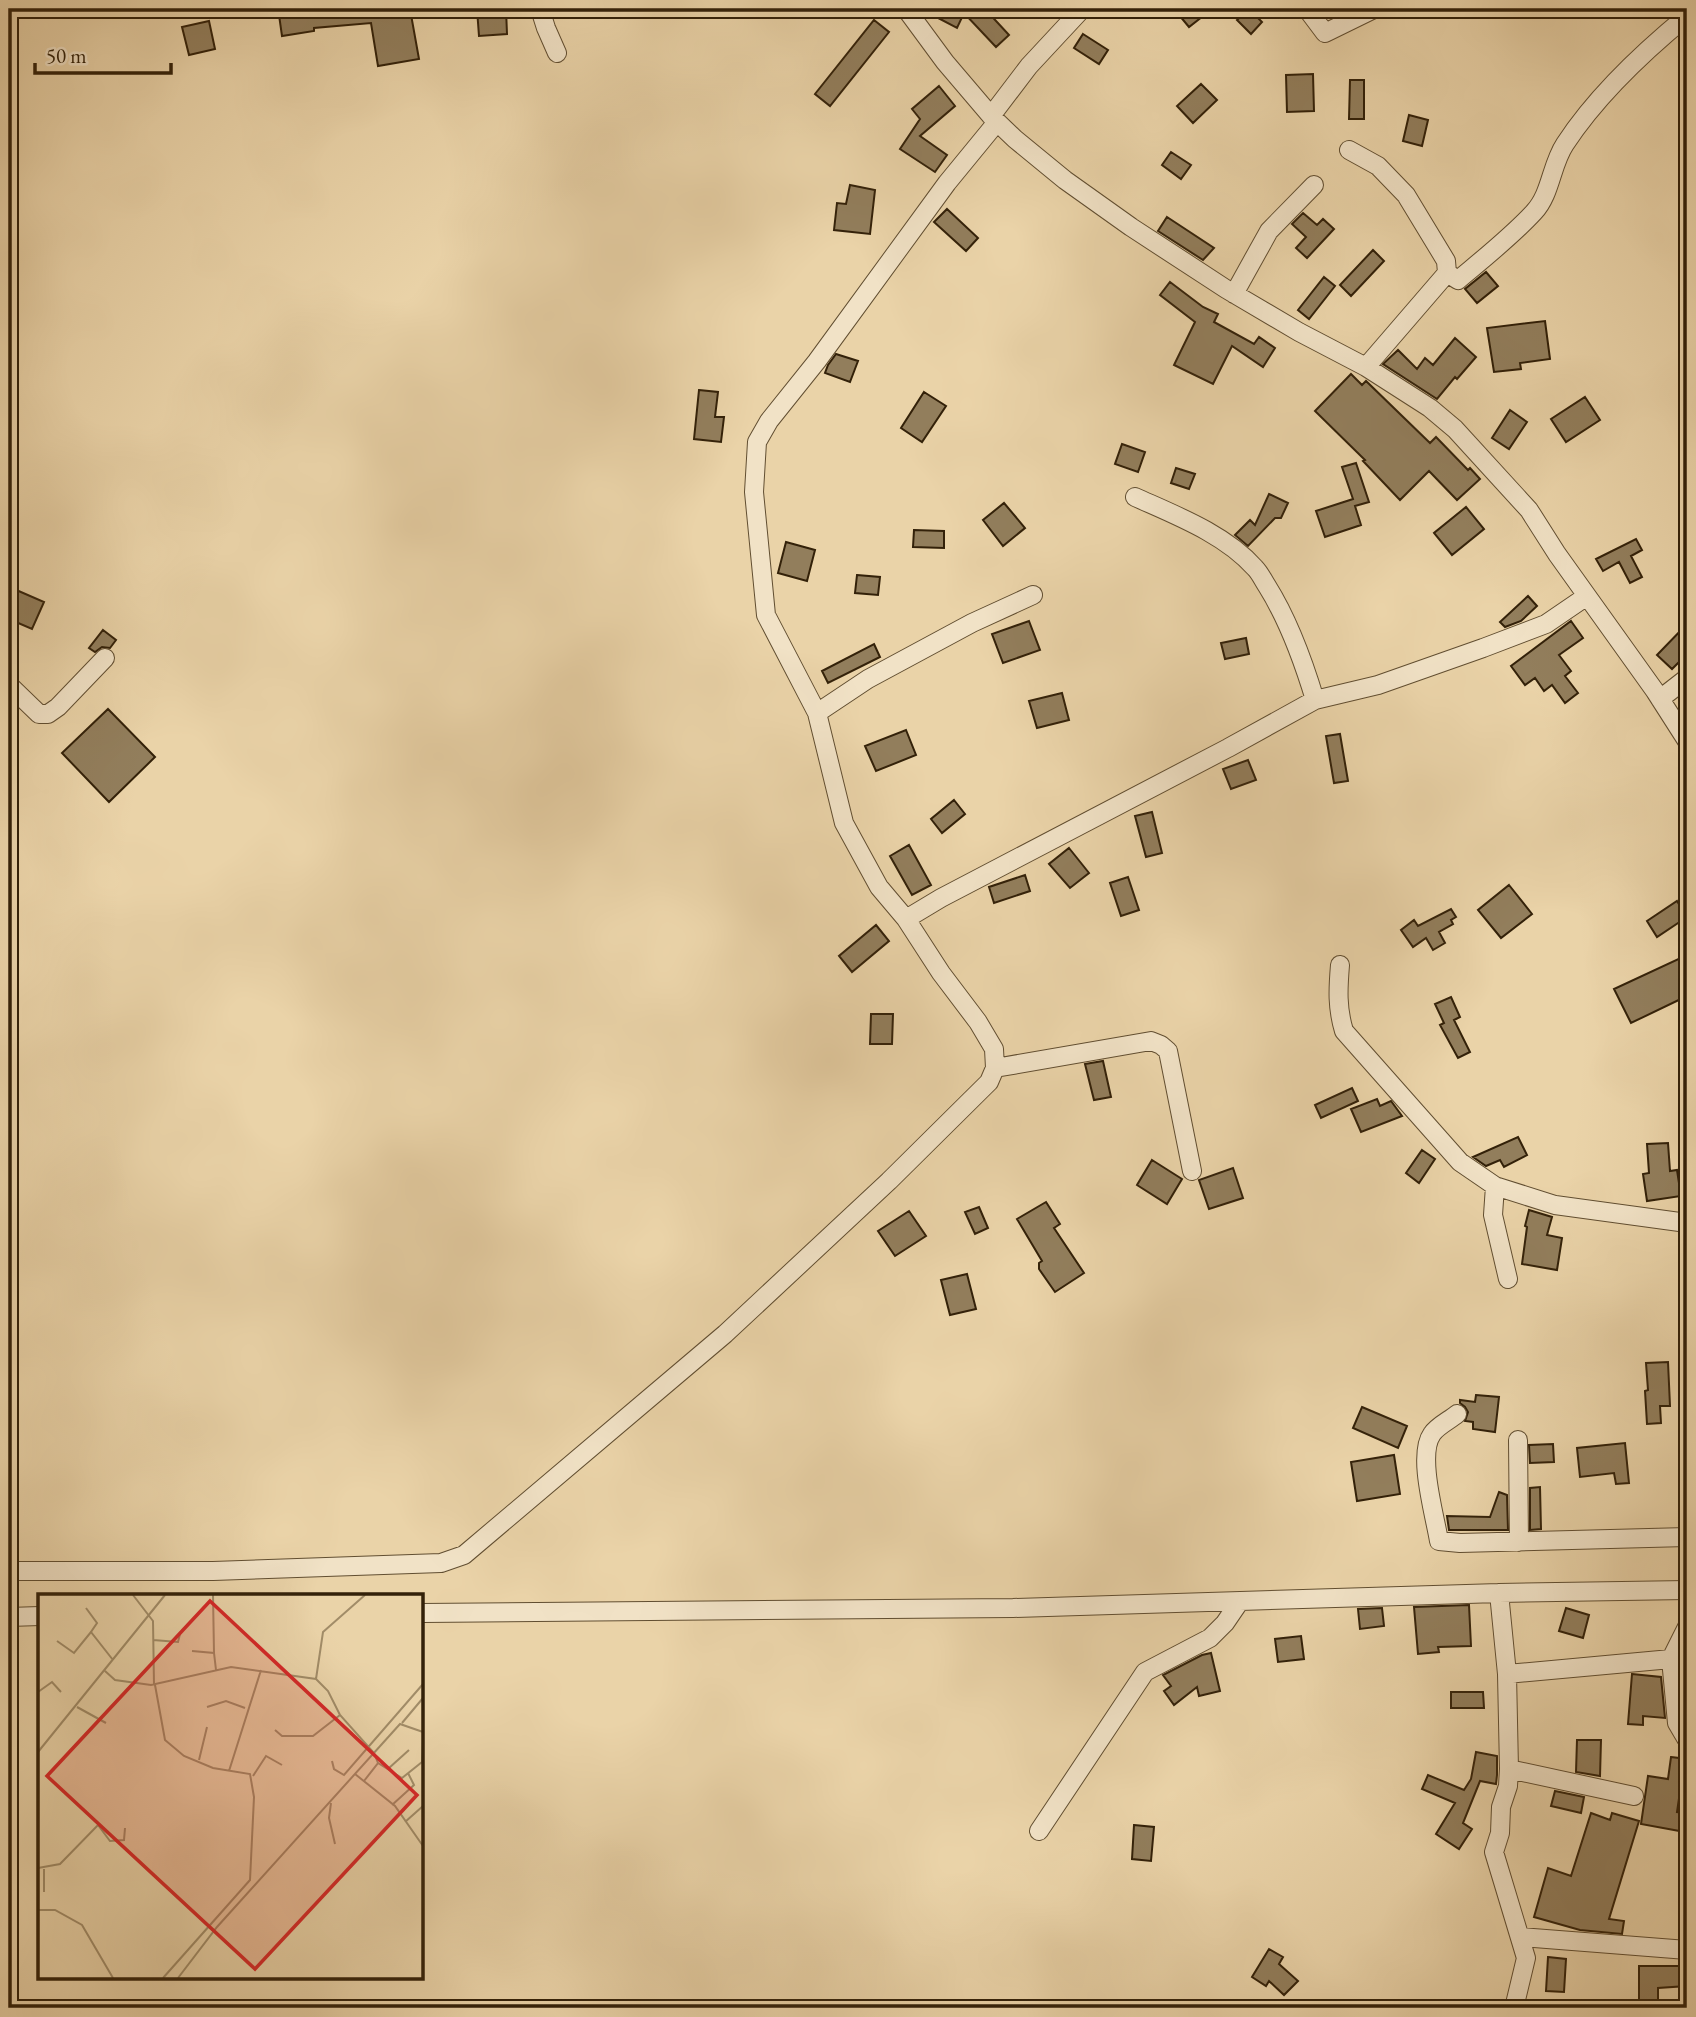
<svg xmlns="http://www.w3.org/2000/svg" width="1696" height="2017" font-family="'EB Garamond',serif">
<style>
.building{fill:#927e5c;stroke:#332109;stroke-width:2}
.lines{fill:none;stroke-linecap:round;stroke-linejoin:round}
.minor-casing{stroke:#614e31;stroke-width:20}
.minor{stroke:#f1e2c6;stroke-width:18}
.inset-road{fill:none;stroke:#a18c68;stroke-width:2}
.view{fill:#d62828;fill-opacity:0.15;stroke:#d62828;stroke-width:3.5}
.inset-edge{fill:none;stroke:#332109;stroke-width:3.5}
</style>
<rect width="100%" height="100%" fill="#ead3a8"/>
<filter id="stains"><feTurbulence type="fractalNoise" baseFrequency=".00286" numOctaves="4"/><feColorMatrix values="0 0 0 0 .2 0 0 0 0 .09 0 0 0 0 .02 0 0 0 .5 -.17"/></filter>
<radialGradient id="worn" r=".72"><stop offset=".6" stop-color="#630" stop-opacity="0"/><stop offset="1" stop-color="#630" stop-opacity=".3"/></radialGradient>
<path class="building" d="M287,9H410L419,59L378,66L371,23L314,28V31L282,36L279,15L288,14Z
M477,9H506L507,34L479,36Z
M921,9H985L1009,35L996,47L964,13L957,28Z
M1174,9H1212L1189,27Z
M1249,9L1262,22L1251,34L1237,20Z
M874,20L889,32L830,106L815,94Z
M209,21L215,49L189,55L182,27Z
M1083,34L1108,50L1099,64L1074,48Z
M1313,74L1314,111L1287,112L1286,75Z
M1350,80H1364V119H1349Z
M1201,84L1217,100L1193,123L1177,106Z
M939,86L955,106L920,136L947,155L935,172L900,149L920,119L912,109Z
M1409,115L1428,120L1422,146L1403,141Z
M1171,152L1191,165L1181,179L1162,165Z
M850,185L875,190L870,234L834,230L837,203L846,204Z
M947,209L978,238L966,251L934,222Z
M1303,213L1317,225L1323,219L1334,229L1307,258L1296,248L1306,237L1292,224Z
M1167,217L1214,248L1203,260L1158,231Z
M1373,250L1384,261L1351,296L1340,285Z
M1486,272L1498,286L1477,303L1465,289Z
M1324,277L1335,286L1309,319L1298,310Z
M1170,282L1203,307L1218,314L1214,322L1254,344L1259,337L1275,348L1263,367L1232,346L1213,384L1174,365L1195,322L1160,295Z
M1545,321L1550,359L1520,363L1521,369L1494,372L1487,328Z
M1455,338L1476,357L1457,379L1455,377L1437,399L1383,364L1398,350L1417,369L1425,358L1433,365Z
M836,354L858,361L850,382L825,373L828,365Z
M1351,374L1362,385L1366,381L1430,443L1436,437L1468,470L1470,468L1480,479L1457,500L1429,471L1400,500L1363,461L1365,460L1315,411Z
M699,390L718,392L715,417H724L721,442L694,439Z
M924,392L946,406L922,442L901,428Z
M1585,397L1600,420L1566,442L1551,419Z
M1510,410L1527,422L1509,449L1492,438Z
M1122,444L1145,452L1138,472L1115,464Z
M1356,463L1369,502L1355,506L1361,525L1325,537L1316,511L1353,499L1342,467Z
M1176,468L1195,474L1189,489L1171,483Z
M1269,494L1288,503L1281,518H1275L1248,546L1235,535L1250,520L1255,525Z
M1004,503L1025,528L1003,546L983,520Z
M1466,507L1484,529L1452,555L1434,533Z
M914,530L944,531V548L913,547Z
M1636,539L1642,550L1631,556L1642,577L1630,583L1619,562L1603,571L1596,559Z
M786,542L815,550L807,581L778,573Z
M857,575L880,577L878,595L855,593Z
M14,589L44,602L32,629L9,619V602Z
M1528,596L1537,606L1521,621L1505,627L1500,622Z
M1029,621L1040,650L1003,663L992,634Z
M1571,621L1583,638L1559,655L1571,671L1565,676L1578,693L1565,703L1552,685L1544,691L1535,678L1525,685L1511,666Z
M1687,624V654L1672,669L1657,655Z
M103,630L116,640L110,648L102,647L95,652L89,648Z
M1246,638L1249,654L1225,659L1221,643Z
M874,644L880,657L828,683L822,671Z
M1062,693L1069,720L1037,728L1029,701Z
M108,709L155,757L109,802L62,753Z
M906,730L916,755L876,771L865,746Z
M1340,734L1348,781L1334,783L1326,736Z
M1248,760L1256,780L1231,789L1223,769Z
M954,800L965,814L942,833L931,819Z
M1152,812L1162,853L1146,857L1135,816Z
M909,845L931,885L912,895L890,856Z
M1069,848L1089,873L1070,888L1049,864Z
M1025,875L1030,891L994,903L989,887Z
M1128,877L1139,910L1121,916L1110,883Z
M1509,885L1532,914L1501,938L1478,910Z
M1677,901L1687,917L1657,937L1647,921Z
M1451,909L1456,917L1451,920L1453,924L1439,932L1445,943L1433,950L1426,938L1413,947L1401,930L1414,920L1418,926Z
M876,925L889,941L852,972L839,956Z
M1687,955V996L1631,1023L1614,989Z
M1451,997L1460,1017L1454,1020L1470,1052L1458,1058L1440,1025L1444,1023L1435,1004Z
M871,1014H893L892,1044H870Z
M1103,1061L1111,1097L1094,1100L1085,1064Z
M1352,1088L1358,1101L1321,1118L1315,1105Z
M1377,1099L1380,1106L1391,1101L1402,1116L1361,1132L1351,1109Z
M1518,1137L1527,1155L1504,1167L1500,1160L1486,1166L1473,1157Z
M1668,1143L1670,1171L1677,1170L1681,1196L1647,1201L1643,1174L1649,1173L1647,1144Z
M1422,1150L1435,1159L1419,1183L1406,1173Z
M1152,1160L1182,1179L1167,1204L1137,1185Z
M1233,1168L1243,1198L1209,1209L1199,1180Z
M1046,1202L1060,1224L1054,1228L1084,1273L1055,1292L1039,1269V1263L1042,1261L1017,1219Z
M979,1207L988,1228L975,1234L965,1212Z
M1529,1210L1552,1217L1547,1235L1562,1238L1557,1270L1522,1264L1527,1227L1525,1226Z
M909,1211L926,1236L895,1256L878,1231Z
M967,1274L976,1309L950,1315L941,1280Z
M1668,1362L1670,1406H1660L1661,1423L1647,1424L1645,1391L1648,1390L1646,1363Z
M1476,1395L1499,1397L1495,1432L1473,1429V1422L1465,1421L1468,1412L1465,1407L1460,1403V1400L1475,1402Z
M1362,1407L1407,1426L1398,1448L1353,1428Z
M1625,1443L1629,1483L1616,1484L1614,1473L1580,1477L1577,1448Z
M1553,1444L1554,1462L1530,1463L1529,1445Z
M1394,1455L1400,1494L1357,1501L1351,1462Z
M1540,1487L1541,1529L1530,1530V1488Z
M1499,1492L1507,1495L1508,1530H1449L1447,1516L1490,1517Z
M1469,1605L1471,1646L1438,1647L1439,1652L1418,1654L1414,1607Z
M1382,1608L1384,1626L1360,1629L1358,1609Z
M1566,1608L1589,1615L1583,1638L1559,1631Z
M1301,1636L1304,1659L1278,1662L1275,1639Z
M1211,1653L1220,1691L1199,1696L1197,1687L1174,1705L1164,1691L1171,1686L1163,1675L1202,1655Z
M1632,1674L1661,1677L1665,1718L1643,1716V1725L1628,1724Z
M1451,1692H1483L1484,1708H1451Z
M1577,1740H1601L1600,1776L1576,1772Z
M1476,1752L1497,1756V1775L1496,1784L1480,1781L1463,1823L1472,1829L1459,1849L1436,1834L1455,1803L1422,1789L1428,1775L1464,1790L1471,1779Z
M1671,1757L1687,1759L1686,1779L1682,1778L1677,1812L1687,1813L1685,1832L1641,1824L1648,1776L1668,1779Z
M1555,1791L1584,1797L1581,1813L1551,1806Z
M1591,1813L1610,1820L1612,1813L1639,1821L1609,1919L1624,1921L1622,1934L1580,1930L1534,1917L1548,1868L1571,1876Z
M1134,1825L1154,1827L1151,1861L1132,1859Z
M1269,1949L1283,1957L1279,1964L1298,1981L1284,1995L1269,1981L1266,1986L1252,1977Z
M1548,1957L1566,1959L1564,1992L1546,1991Z
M1639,1966H1687V1986L1658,1988V2008H1639Z"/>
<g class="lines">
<defs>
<path id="minor" d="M540,9L546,28L557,53
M906,9L945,62L991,116L1015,139L1065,180L1131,227L1226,289L1299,332L1366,367L1430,408L1455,429L1529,510L1557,554L1655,691L1687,741
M1307,9L1325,33L1374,9
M991,116L1029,66L1082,9
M1349,150L1378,166L1406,195L1446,261L1447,273L1366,367
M1447,273L1458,280C1483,259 1512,236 1534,212C1551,194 1551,165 1565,144C1597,95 1642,53 1687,16
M1234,294L1269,231L1314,185
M1135,497C1175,515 1225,534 1255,568C1260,573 1263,580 1267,586C1289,621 1303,660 1315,700
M9,685L39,714H48L58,707L105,658
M1660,699L1687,678
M817,713L868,679L972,623L1033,595
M906,919L941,898L1228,748L1315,700L1378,685L1483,648L1546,624L1587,596
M1340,965C1338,989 1337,1008 1344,1031L1460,1162L1495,1186L1555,1205L1687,1223
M995,1068L1151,1041L1161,1045L1168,1051L1192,1171
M1495,1186L1493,1215L1508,1279
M1457,1414C1450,1420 1437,1426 1432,1434C1417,1455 1435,1516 1439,1541L1460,1543L1687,1537
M1518,1440L1519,1542
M9,1571H213L441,1563L464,1555L725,1334L889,1181L989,1082L995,1068L994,1049L978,1022L941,973L906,919L879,887L844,823L817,713L766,615L754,492L757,442L769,421L817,361L947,183L997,122
M1499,1593L1507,1674L1509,1769L1508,1786L1501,1807L1500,1833L1494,1852L1526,1958L1514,2008
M422,1613L1013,1608L1499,1593L1687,1590
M9,1617L40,1616
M1671,1659L1677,1723L1687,1740
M1507,1674L1671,1659L1687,1627
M1509,1769L1634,1796
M1039,1831L1145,1672L1210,1638L1225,1623L1240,1601
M1520,1937L1687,1950"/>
</defs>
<use href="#minor" class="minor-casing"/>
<use href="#minor" class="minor"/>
</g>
<g transform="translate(38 1594)">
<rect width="385" height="385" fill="#ead3a8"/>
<path class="inset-road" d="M95,1L115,27L116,91M175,1L176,59M48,14L59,29L53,38L75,66M115,46L140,48L142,40M19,47L36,59L53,38M154,57L176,59L178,76M67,77L77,86L113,91L193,73L278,85L290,97L302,121L336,159L340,169L326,187M278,85L285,38L327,1M117,91L127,146L146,162L175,174L212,180L216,203L212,286L125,384M0,98L14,88L23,98M39,113L68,129M169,113L188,107L207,114M364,129L385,104M237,136L244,142H275L302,121M0,158L127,1M161,166L169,133M294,167L296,175L306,181L385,90M340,169L364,184L384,168L385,148M351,174L371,156M191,177L223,76M317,180L357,212L385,252M215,182L228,162L244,171M293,209L291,224L297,250M354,211L376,191L370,179M367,228L385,212M0,274L22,270L60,231L72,247L86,246L87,234M6,275V298M0,316H17L44,331L75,384M140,384L179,333L362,130L385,138"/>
<path class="view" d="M172,7L379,201L217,375L9,182Z"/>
<rect width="385" height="385" class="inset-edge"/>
</g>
<rect width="1696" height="2017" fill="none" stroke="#ead3a8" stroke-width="35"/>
<rect x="10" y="10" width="1675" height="1996" fill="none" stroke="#332109" stroke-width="3.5"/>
<rect x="18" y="18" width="1661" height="1982" fill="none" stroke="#332109" stroke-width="2"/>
<path d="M35 63v10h136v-10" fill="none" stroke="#332109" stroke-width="3.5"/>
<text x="46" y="63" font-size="21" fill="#332109" stroke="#f1e2c6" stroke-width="5" paint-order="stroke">50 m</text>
<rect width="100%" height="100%" filter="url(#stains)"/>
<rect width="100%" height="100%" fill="url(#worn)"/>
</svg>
